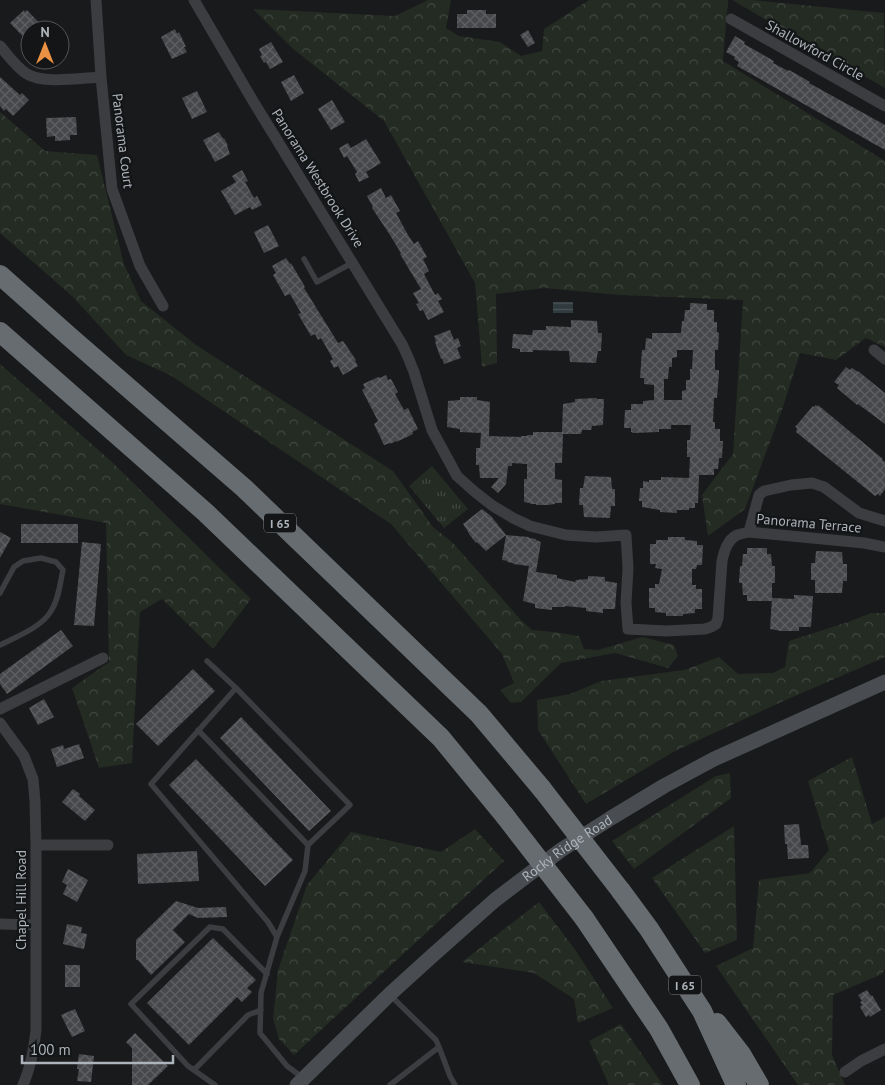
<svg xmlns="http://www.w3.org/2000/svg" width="885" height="1085" font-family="'PT Sans',sans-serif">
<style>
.forest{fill:url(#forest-crowns)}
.park{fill:url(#park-tufts)}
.water{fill:url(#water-rules)}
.building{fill:url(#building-cross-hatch);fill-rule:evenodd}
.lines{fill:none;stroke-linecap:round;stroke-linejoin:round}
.lane{stroke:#3b3d40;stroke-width:5.5}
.street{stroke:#3b3d40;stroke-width:11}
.secondary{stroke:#494c50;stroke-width:15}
.highway{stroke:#676c71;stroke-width:20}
.highway-bridge{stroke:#676c71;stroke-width:20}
.labels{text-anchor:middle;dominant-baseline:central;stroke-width:4.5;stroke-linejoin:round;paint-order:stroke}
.shield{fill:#141516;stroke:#7e8489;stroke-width:1}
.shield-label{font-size:12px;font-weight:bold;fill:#acb3ba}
.street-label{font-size:14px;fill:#acb3ba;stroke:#141516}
</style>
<defs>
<pattern id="forest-crowns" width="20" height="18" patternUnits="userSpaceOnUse" patternTransform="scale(1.25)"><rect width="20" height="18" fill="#242b23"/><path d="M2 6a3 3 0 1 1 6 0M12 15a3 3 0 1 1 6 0" fill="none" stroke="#414741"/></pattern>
<pattern id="park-tufts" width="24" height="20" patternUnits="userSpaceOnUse" patternTransform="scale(1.25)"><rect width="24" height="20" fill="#242b23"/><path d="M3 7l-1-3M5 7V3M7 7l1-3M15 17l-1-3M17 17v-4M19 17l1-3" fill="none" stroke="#414741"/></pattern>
<pattern id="water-rules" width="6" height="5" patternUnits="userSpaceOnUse" patternTransform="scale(1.25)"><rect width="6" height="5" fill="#303b3f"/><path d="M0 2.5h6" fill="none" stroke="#4b5559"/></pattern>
<pattern id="building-cross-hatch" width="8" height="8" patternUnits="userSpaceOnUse" patternTransform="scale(1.25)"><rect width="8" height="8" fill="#46484b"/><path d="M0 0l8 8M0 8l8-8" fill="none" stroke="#5e6063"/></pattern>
</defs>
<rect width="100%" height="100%" fill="#191a1b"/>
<path class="forest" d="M428,0H451L446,28L459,36L500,42L521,56L542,51L544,29L589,0H728L723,61L885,161V347L866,338L836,360L800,353L782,410L745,509L708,536L702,495L733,454L743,300L620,295L544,288L496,294L497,363L482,367L475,283L384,121L292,48L253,9L395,16Z
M732,0H753L884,13L885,88Z
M0,112L45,151L97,155L124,264L141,301L196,345L393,471L433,527L453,543L521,620L532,630L554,632L579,636L584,649L598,650L642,637L674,645L678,656L668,668L615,653L561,663L521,702L511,703L500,690L514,683L502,654L391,524L170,375L126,355L73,297L0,233Z
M0,364L111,461L251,599L213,649L162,599L140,612L132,763L99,768L72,688L109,662L106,523L0,504Z
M871,613H885V657L788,699L675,751L586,804L538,730L537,700L570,694L601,681L684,670L719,657L738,674L773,673L785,667L789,641L848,622Z
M852,757L872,824L885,817V969L882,974L833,995L832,1055L845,1085H798L716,966L753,948L759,880L810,873L829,850L808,781Z
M730,773L731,798L634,869L612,841L716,776Z
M734,826L737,940L705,953L652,878Z
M475,829L504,861L294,1055L279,1039L273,1019L278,970L307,885L351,832L441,852Z
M539,902L574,948L613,1008L578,1023L574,999L534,973L462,962Z
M621,1024L661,1082L663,1085H609L589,1041Z"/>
<path class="park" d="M432,466L468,509L444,528L409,486Z"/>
<path class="water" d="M553,302H573V313H553Z"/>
<path class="building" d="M24,10L25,12L27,10L46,30H30V44L10,23Z
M467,10H486V14H496V28H457V14H467Z
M175,29L177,34L179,32L186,47H184L187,52L172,59L161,37Z
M528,30L535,43L528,47L520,35Z
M735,36L745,42L744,44L774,61L773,63L788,71L789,70L798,75L810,82L809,83L885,125V150L737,66L739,62L734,59L735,57L726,52Z
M271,42L283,62L270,69L266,62L264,63L260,56L262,55L259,49Z
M294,75L304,93L291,101L281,82Z
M0,77L20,95L22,93L29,100L13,116L6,109L4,111L0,106Z
M197,91L207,112L192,119L182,98Z
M332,100L345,122L331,130L318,109Z
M76,117L77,135H70V140L55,141V136L47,137L46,118Z
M219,132L223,139L224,138L228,146H227L230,154L215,162L203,140Z
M366,139L381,163L366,172L369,177L359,182L355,174L357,172L347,156L344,158L339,148L348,143L351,148Z
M242,170L248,181L245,182L254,198L257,196L262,205L252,210L250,207L235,215L221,191L236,182L232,176Z
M381,188L386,198L391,195L400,211L396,213L408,235L414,244L418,241L427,257L423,259L429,271L424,274L435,295L438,293L442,299L438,301L444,312L428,320L423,310L420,311L416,304L419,303L413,293L421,289L400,254L401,253L388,232L372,208L373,207L367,196Z
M268,225L279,246L264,253L254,232Z
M286,258L290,264L291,263L305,287L304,288L338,343L343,341L356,360L355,361L358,366L343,375L338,366L334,368L330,361L333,359L321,338L318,340L315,334L311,336L298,314L301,313L290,294L285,296L273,275L276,273L272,266Z
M690,303L707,304V310H714V322H717V332L719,333L718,350H715V370H719V373L717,398H714L713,422H715V429H720V441H723L722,458H719L718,469H714V475H699L698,503H695V508H689V510H677V513L660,512V510L642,507V501H639L640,488H643V481L649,482V480H661V477L689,478L690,457H687V440H690L691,425H671V429H659V432L634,433L631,432V428H624L625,410H631V404H643V401L654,400V385L644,384V378H640L642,350H645L646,338L652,339V333H681L682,321H684L685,310H690ZM677,350H693L692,369H690V380H686V390L682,391V400H664V379H668L669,367H672V358L677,357Z
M571,320L597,321L598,333H602L601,351H598L596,363L570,362L569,351L533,350V352H520V349L512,348L513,334L532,335L533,330H546V326L570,327H571Z
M450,330L454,340L458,338L461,346L457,348L461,358L444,364L442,358L441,359L435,342L436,341L434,336Z
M846,367L850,370L852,368L858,372V371L885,393V424L858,404L857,405L837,388L839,385L834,382Z
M386,375L388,380L391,379L398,392L395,394L404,410L408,408L418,429L412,432L413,434L407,437L396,442V441L390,444V443L384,445L374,424L378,421L362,390L365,388L363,384L376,378L379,377L380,378Z
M460,397H477V400L490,402L489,436L521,437V436H527V435H533V432H562L563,404L575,402V399L597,398V399H604L603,425L592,426L591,430H582L581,434H563L562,463H555V479L562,480V503H555V504L548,505H536V504H530V503L524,502V479H527V464L512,463V466H508L506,484L498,493L491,487L499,478H480L479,465H476V448H480L481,433L460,432V429L447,427L448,401L460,400Z
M816,405L817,407L818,405L883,459L882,460L885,462V489L880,496L878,494L875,496L796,432L797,428L795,427L813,406L814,407Z
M585,476L611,477L612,489H615V506H611L610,518L584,517L583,505H579L580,488H583Z
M482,509L491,516L506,535L486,551L477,542L476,543L469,534V533L463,524Z
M21,524H78V543H21Z
M0,532L11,538L0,558Z
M506,535L529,537V538L536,539V540L541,542L536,572L557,575V578L575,582L576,580L588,579V576L605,577V581L617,583L615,609H603V613L586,611V608L565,606V607H552V610L535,608V604L523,601L529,566L513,564L514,563L507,562L508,561L502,560Z
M668,537H685V540L697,541V545H703L702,565H697L696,569H692V585H696V589H702V609H695V613L683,614V616H666V613L655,612V608H649V588H655V584H659L662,569L655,568L656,564H650V544H656V540H668Z
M82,542L101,544L94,626L74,625Z
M747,548H767V554H771L772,566H775V583H772V601H747V595H743L742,583H739L740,566H742L743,554H747Z
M816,551L842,552L843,564H847V581H843L842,593H815V580H811V563H815Z
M794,595L813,596L811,627H799V631H781L770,629L772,598L794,599Z
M61,630L73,646L7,694L0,684V674Z
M193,669L215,691L158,746L136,724Z
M44,699L54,717L38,725L29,708Z
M241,717L331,811L309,831L220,738Z
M79,744L84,758L57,767L51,749L63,745L64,749Z
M196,759L293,860L265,886L169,785Z
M73,789L80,794L79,796L95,810L85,821L62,802Z
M799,824L801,845H808L809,858L788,859L787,844H785L784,825Z
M197,851L199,881L138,884L137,854Z
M68,869L88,880L77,902L63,894L67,885L62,882Z
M176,901L198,908L226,907L227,917L198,918L189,914L173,930L185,942L151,975L138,960H136V940Z
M67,924L82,927L81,933L87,934L84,949L63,944Z
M213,938L256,980L247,988L252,992L242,1002L237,997L189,1045L147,1003Z
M65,965H80V987H65Z
M867,990L871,996L872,995L881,1010L870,1017L869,1015L866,1017L860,1007L862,1005L860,1002L862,1001L858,995Z
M75,1009L85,1031L72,1037L61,1015Z
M135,1033L168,1066L148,1085H132V1048L126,1042Z
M79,1054L94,1056L91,1082L77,1081L79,1069H77Z"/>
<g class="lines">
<path class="lane" d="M304,259L317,282L352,263
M0,593L14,567L23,561L41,558L56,562L63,570C60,583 59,599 51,611C42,627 16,637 0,645
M207,661L236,688L151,784L268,922L277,937L261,993L260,1033L287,1066L302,1077
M198,730L308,845L350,805L236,688
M277,937L305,871L308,845
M439,1047L450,1076L455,1085
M194,1070L248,1015L261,1010
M215,1085L188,1066L131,1004L210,927L223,929L267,974
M390,1085L439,1047L436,1040L391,996"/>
<path class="street" d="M96,0L101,77L112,189L140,266L163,306
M194,0L253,101L402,344L408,357L414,372L432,430L457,476L475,492L493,506L513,518L530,526L566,535L596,537L626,535L628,568L626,603L628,629L666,631L705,629L711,627L716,624L718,618L722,561C724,552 727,540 737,535C740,534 745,533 749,532L864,543L885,547
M731,19L885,106
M0,46C8,55 16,67 27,74C43,84 81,78 101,77
M874,350L885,359
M749,532L759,495L764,491L791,485L812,483L824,487L859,513L885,521
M0,709L103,658
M0,723L24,756L33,779L35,801L36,845V1030C34,1049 31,1067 23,1085
M36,845H108
M0,924L36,925
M845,1072L861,1061L885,1049"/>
<path class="secondary" id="s1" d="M297,1085L390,994L433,955L495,900L561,850L611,818L664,786L714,759L885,682"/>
<path class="highway" d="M0,275L71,338L244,488L479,714L542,789
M0,332L205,512L441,738L505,816
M621,891L649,929L702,1011L736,1085
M584,918L659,1029L690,1085
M717,1023L741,1054L759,1085"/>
<path class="highway-bridge" d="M542,789L621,891
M505,816L584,918"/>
</g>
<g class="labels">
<g class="shield">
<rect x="264" y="513.5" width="32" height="19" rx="4"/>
<rect x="669" y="975.5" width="32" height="19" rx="4"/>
</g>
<g class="shield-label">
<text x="280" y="523">I 65</text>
<text x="685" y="985">I 65</text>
</g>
<g class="street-label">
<text transform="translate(815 50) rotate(29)">Shallowford Circle</text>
<text transform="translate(123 141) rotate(83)">Panorama Court</text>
<text transform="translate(318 178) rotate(58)">Panorama Westbrook Drive</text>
<text transform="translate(809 523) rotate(5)">Panorama Terrace</text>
<text stroke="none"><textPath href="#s1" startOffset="360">Rocky Ridge Road</textPath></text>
<text transform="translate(21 900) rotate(-90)">Chapel Hill Road</text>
</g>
</g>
<g transform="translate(45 45)"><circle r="24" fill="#141516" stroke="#515458"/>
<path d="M0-4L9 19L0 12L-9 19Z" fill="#ea9143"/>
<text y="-8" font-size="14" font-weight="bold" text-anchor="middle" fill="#acb3ba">N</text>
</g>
<path d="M22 1055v8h151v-8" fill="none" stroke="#acb3ba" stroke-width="2.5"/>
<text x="30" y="1055" font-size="15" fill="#acb3ba" stroke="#141516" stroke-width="4" paint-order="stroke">100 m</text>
</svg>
